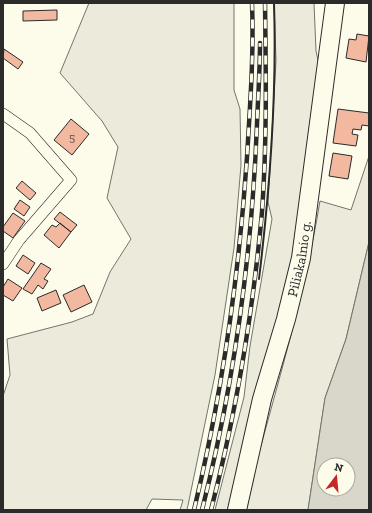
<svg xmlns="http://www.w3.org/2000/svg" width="372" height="513" font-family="'Zilla Slab',serif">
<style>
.green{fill:#ecebdb;stroke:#74746e}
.water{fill:#d8d7c9;stroke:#74746e;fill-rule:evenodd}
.building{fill:#f2b8a0;stroke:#2b2b2b}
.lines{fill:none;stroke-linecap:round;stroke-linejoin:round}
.minor-casing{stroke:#2b2b2b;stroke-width:12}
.primary-casing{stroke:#2b2b2b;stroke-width:20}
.minor{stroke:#fdfbea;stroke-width:11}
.primary{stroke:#fdfbea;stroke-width:18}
.rail-casing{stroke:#2b2b2b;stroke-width:4.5}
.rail{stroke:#fdfbea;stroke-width:3;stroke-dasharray:9;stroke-linecap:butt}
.wall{stroke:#2b2b2b;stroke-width:2}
.labels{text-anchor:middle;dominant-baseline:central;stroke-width:3;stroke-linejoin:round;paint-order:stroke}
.number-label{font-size:12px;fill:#5d4e48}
.street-label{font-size:14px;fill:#2b2b2b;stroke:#fdfbea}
</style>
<rect width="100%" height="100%" fill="#fdfbea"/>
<path class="green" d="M89,3H234V90L240,109L241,165L234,248L215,375L187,510H180L183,500L152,499L146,510H3V396L10,375L7,339L72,322L93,314L110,272L131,239L107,198L118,147L102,121L60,73Z
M274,3H314L316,51L321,74L307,197L230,510H215L244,397L250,346L272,219L268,202L276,61Z
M369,156V242L346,339L325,398L308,510H244C270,407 303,306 320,201L351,210Z"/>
<path class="water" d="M369,242V510H308L325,398L346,339ZM324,465H348V489H324Z"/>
<path class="building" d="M57,10V20L23,21V11Z
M357,34L369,36L366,62L346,58L349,39L356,40Z
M4,49L23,62L18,69L3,58Z
M338,109L369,113V126L362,125L361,130L353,129L352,134L358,135L356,146L333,143Z
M71,119L89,134L72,155L54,140Z
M333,153L352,156L348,179L329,176Z
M22,181L36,193L30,200L16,188Z
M20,200L30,207L24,216L14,209Z
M60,212L77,225L71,232L54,219Z
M13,213L25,221L13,238L3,231V227Z
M60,223L71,232L59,248L44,235L52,225L56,227Z
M23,255L35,263L28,274L16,266Z
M41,263L51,269L44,279L48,281L43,289L38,285L32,294L23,289Z
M8,279L22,288L13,301L3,295V287Z
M84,285L92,302L71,312L63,295Z
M56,290L61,303L42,311L37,298Z"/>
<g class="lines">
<defs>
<path id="minor" d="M3,114L30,133L71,180L19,240L3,264"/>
<g id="primary">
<path id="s1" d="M237,510L262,399L286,319L301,258L335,3"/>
</g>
</defs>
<use href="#minor" class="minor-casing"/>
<use href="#primary" class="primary-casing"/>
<use href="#minor" class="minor"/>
<use href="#primary" class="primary"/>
<defs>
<path id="rail" d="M194,510C222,394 239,276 247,157C250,106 254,55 252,3
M202,510C234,384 252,254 257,124C258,97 260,70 260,43
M211,510C236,413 253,312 262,212C267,143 266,72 265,3"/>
</defs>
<use href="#rail" class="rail-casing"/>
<use href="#rail" class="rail"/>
<path class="wall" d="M259,279C270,188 277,95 274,3"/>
</g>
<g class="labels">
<g class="number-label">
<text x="72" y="137">5</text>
</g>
<g class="street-label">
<text stroke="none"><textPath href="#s1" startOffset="259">Piliakalnio g.</textPath></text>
</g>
</g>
<rect width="372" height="513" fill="none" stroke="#2b2b2b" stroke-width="8"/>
<g transform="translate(336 477) rotate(16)"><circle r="19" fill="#fdfbea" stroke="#a9a89e"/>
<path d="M0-3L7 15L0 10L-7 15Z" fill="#c62828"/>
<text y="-6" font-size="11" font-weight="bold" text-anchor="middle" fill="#2b2b2b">N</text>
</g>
</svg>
